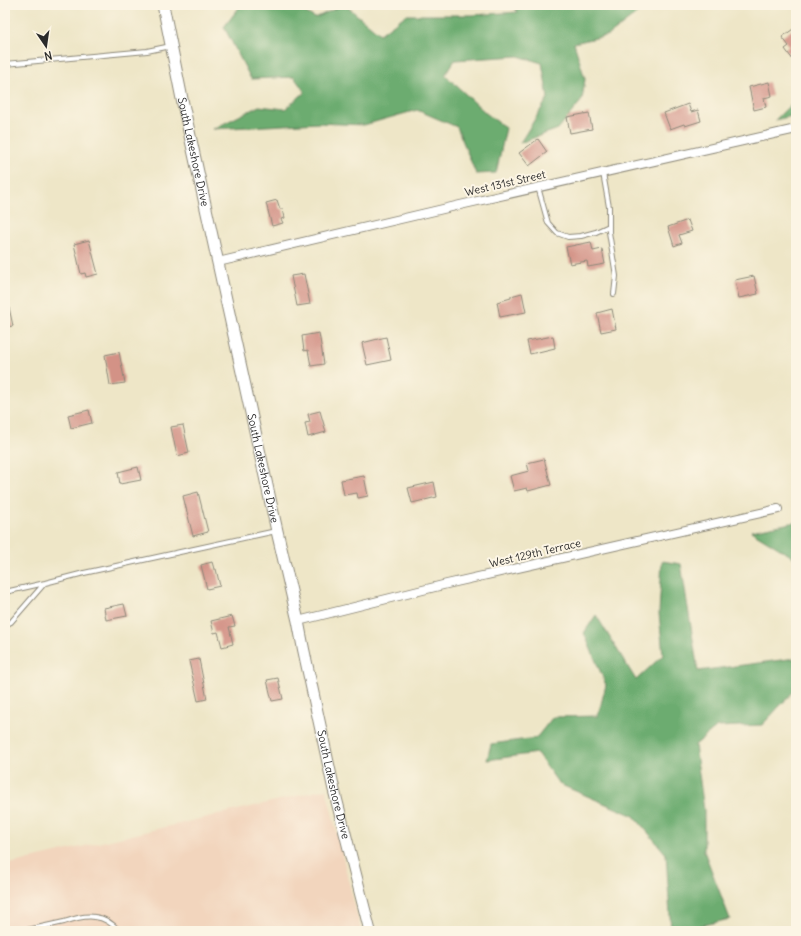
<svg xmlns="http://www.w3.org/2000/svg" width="801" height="936" font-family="Delius,sans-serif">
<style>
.built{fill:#f2d5bd}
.forest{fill:#6cac6f;stroke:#4c6c4d}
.building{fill:#d39286}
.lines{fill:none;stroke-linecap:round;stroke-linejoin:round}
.lane-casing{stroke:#8c8879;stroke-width:6}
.street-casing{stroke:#8c8879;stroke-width:10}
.secondary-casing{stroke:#8c8879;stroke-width:13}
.lane{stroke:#fff;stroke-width:4}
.street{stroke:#fff;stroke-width:8}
.secondary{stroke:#fff;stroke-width:11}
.labels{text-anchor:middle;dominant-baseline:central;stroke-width:4;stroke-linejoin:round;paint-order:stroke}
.street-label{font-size:11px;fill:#2b2b2b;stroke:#fcf5e5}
</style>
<rect width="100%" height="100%" fill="#fcf5e5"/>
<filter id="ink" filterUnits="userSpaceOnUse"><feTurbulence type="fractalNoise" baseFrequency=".025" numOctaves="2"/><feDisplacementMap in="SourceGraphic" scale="8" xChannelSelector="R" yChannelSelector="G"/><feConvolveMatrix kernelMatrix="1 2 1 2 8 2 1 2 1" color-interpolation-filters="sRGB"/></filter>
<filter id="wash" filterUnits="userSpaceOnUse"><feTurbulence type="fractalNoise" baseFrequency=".012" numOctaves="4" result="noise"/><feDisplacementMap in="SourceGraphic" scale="16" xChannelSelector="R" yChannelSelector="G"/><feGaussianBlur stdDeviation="0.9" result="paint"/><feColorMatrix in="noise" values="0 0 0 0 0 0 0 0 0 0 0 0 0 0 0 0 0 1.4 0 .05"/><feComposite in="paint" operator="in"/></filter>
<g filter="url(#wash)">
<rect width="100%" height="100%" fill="#eee6c7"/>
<path class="built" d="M326,789L361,931H5V865Z"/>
<path class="forest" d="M241,5H293L315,18L343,5H345L380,34L406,15H473L518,12L512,5H648L609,35L574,43L585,79L582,100L558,129L520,143L548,98L542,63L518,56L455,60L445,75L487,114L506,128L496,173L476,174L457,127L417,110L364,125L319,123L213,129L259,106L285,109L305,92L294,77L251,79L224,27Z
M795,100H796V115L775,120Z
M796,522V559L751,531Z
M662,561L681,564L698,671L796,658V692H793L762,725L717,727L695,745L704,810V851L730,919L677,931H671L666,854L634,816L559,784L537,753L487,760L491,744L536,738L553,717L598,716L606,685L584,633L596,615L636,680L663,655L659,613Z"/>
<g id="blocks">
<path class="building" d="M796,27V64L785,49L789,46L782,37Z
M769,82L772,96L764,98L766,107L754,110L749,87Z
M688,104L691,112L698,110L701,121L685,126L684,124L670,129L664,113Z
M589,113L592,129L570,133L567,117Z
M538,139L547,152L529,166L519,153Z
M277,200L280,209H283L285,218L281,219L283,223L272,226L266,203Z
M688,220L692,231L679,235L682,243L674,246L668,227Z
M89,240L98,274L86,277L85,273L81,274L74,244Z
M591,242L593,251L602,249L605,264L588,267L587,261L570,264L566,247Z
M304,274L310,304L297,306L291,276Z
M754,276L758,294L739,298L735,280Z
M522,293L526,312L500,317L497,302L511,298V296Z
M5,303H8L13,326L5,327Z
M612,309L616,329L601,332L597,313Z
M319,333L324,364L311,366L308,350L304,351L302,336Z
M553,336L555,348L530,354L527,341Z
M386,337L391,360L367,365L362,343Z
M119,352L125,383L110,385L105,355Z
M89,410L92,423L71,428L68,415Z
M320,411L326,432L308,437L305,423L310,422L308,414Z
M183,425L189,453L177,456L171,427Z
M544,459L551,485L528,491L527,488L514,491L510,476L529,471L527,463Z
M138,467L141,480L120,484L118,472Z
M364,476L368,496L358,498L357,493L344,495L341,480Z
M434,482L437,497L412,503L408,488Z
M198,492L208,532L193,536L183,496Z
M212,562L214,569H216L220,586L207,589L201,565Z
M124,604L127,616L106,620L104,608Z
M232,616L235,626L229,627L233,644L222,647L218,632L214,633L211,621Z
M199,659L207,699L198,701L189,661Z
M278,678L283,699L272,701L267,680Z"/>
</g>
</g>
<g filter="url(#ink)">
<use href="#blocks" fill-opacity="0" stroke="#8c8879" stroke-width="1"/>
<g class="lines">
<defs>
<path id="lane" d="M5,64L147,51L171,46
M603,173L609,207V232L616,276L614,294
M538,187L548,223L557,233L568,237L581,236L596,232L609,226
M5,592L45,583L84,573L276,531
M5,625L11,622L44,584
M23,931C37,928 50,925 64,922C73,919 85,915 95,917C104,918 113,924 119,931"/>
<path id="street" d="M218,262L460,205L796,129
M298,621L447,584L778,509"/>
<g id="secondary">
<path id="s1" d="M163,5L183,104L277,531L298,621L303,647L334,790L370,931"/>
</g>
</defs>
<use href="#lane" class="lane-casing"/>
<use href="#street" class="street-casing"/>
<use href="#secondary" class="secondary-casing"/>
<use href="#lane" class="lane"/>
<use href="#street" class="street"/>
<use href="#secondary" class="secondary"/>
</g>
</g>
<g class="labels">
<g class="street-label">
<text stroke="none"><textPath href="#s1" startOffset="150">South Lakeshore Drive</textPath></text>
<text transform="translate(505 183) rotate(-13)">West 131st Street</text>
<text stroke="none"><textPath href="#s1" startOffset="474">South Lakeshore Drive</textPath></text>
<text transform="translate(535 553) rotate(-13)">West 129th Terrace</text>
<text stroke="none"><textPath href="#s1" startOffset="798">South Lakeshore Drive</textPath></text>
</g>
</g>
<rect width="801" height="936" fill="none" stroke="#fcf5e5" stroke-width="20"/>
<g transform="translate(46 46) rotate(167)" stroke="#fcf5e5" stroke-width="3" paint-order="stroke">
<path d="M0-3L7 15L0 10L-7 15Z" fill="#2b2b2b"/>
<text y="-6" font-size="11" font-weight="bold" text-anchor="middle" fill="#2b2b2b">N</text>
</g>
</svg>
